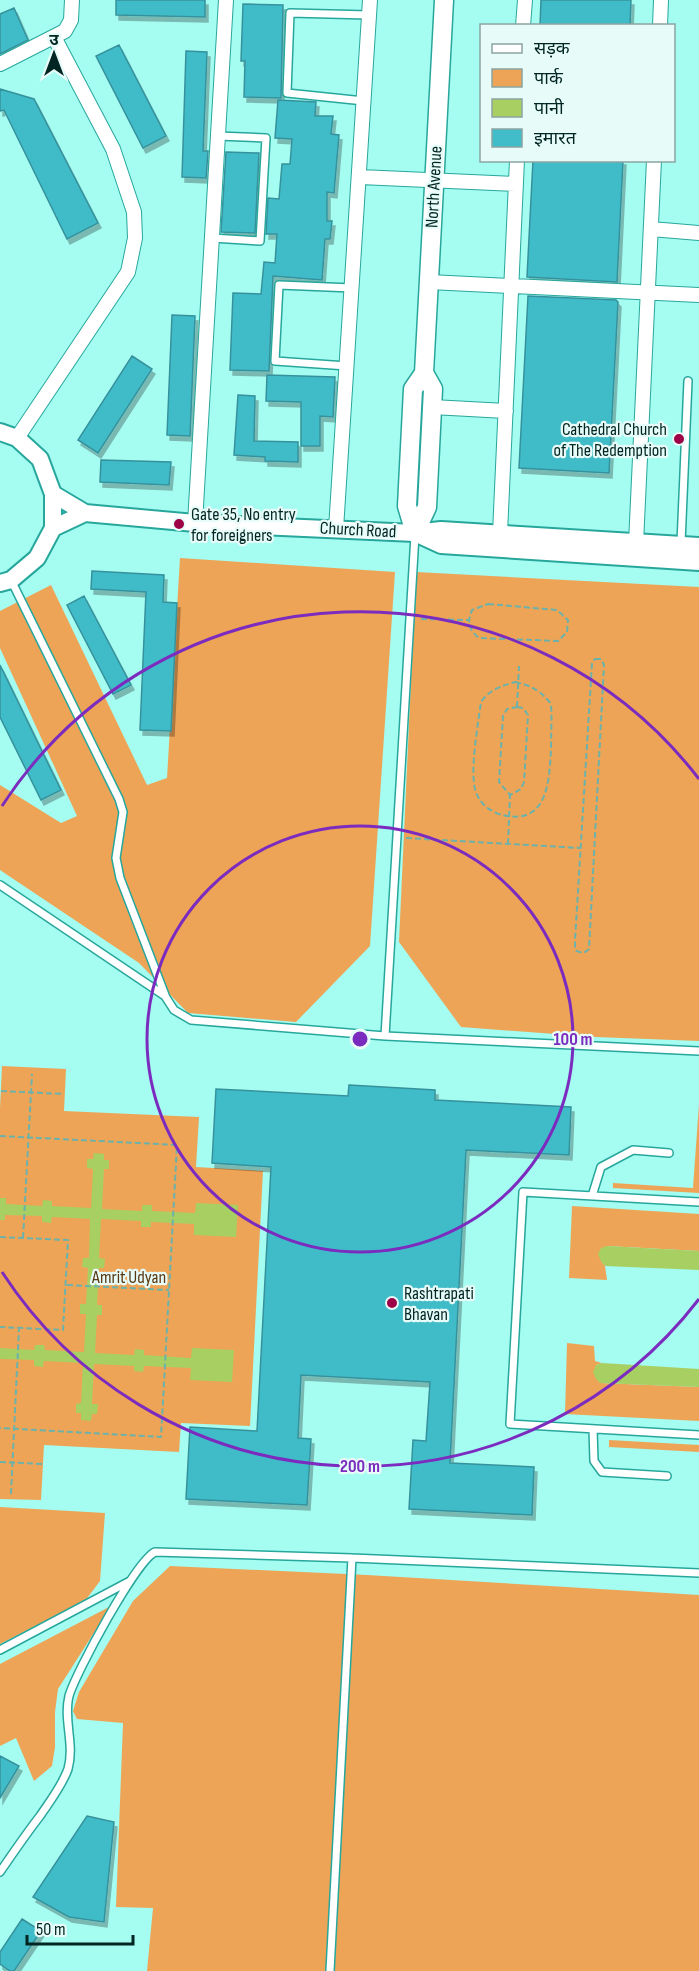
<svg xmlns="http://www.w3.org/2000/svg" width="699" height="1971" font-family="'Sofia Sans Condensed','Noto Sans Devanagari',sans-serif">
<style>
.green{fill:#eea456}
.water{fill:#a8cf62}
.building{fill:#41bcc9;stroke:#36929c;stroke-width:1.5;filter:url(#shadow)}
.lines{fill:none;stroke-linecap:round;stroke-linejoin:round}
.service-casing{stroke:#27a79c;stroke-width:10}
.minor-casing{stroke:#27a79c;stroke-width:16}
.tertiary-casing{stroke:#27a79c;stroke-width:20}
.secondary-casing{stroke:#27a79c;stroke-width:21}
.path{stroke:#6cb2aa;stroke-width:2;stroke-dasharray:6 3;stroke-linecap:butt}
.service{stroke:#fff;stroke-width:7}
.minor{stroke:#fff;stroke-width:14}
.tertiary{stroke:#fff;stroke-width:16}
.secondary{stroke:#fff;stroke-width:18}
.ring{fill:none;stroke:#7b2cbf;stroke-width:3}
.poi-dot{fill:#9e0146;stroke:#e7fbf8;stroke-width:2}
.labels{text-anchor:middle;dominant-baseline:central;stroke-width:4.5;stroke-linejoin:round;paint-order:stroke}
.street-label{font-size:18px;fill:#002522;stroke:#e7fbf8}
.poi-label{font-size:18px;fill:#002522;stroke:#e7fbf8;text-anchor:start}
.park-label{font-size:18px;fill:#583711;stroke:#e7fbf8}
.centre{fill:#7b2cbf;stroke:#e7fbf8;stroke-width:3}
.ring-label{font-size:18px;text-anchor:middle;font-weight:bold;fill:#7b2cbf;stroke:#e7fbf8;stroke-width:4.5;stroke-linejoin:round;paint-order:stroke}
</style>
<defs>
<filter id="shadow"><feDropShadow dx="3" dy="5" stdDeviation="0" flood-color="#0004"/></filter>
</defs>
<rect width="100%" height="100%" fill="#a5fcf1"/>
<path class="green" d="M180,558L395,572L370,946L296,1022L188,1013L139,963L0,870V785L61,823L77,816L0,648V611L51,585L147,785L167,778Z
M416,572L699,587V1041L596,1037L461,1027L399,942Z
M2,1066L66,1069L64,1111L199,1117L196,1167L263,1171L250,1426L181,1423L179,1452L44,1445L41,1500L0,1499V1108Z
M699,1104V1193L613,1188V1183L693,1188Z
M572,1206L699,1214V1251L607,1246L601,1261L605,1266L607,1280L569,1278Z
M567,1343L594,1346L595,1361L602,1363L596,1365L600,1383L699,1387V1421L565,1414Z
M609,1440L699,1445V1452L609,1447Z
M0,1507L105,1513L100,1581L85,1601L0,1644Z
M170,1566L367,1575L699,1595V1971H147L153,1908L116,1907L123,1723L77,1719L73,1711L79,1692L133,1601Z
M111,1606L58,1689L55,1712V1747L52,1766L34,1781L16,1738L0,1746V1664Z"/>
<path class="water" d="M94,1153L104,1154V1160H109V1169H104L102,1209L142,1211V1205H152V1211L195,1213L196,1203L238,1205L236,1237L194,1235V1224L151,1222V1227H141V1221L101,1219L99,1258L105,1259L104,1268H99L97,1305H102V1315H97L95,1353L134,1355L135,1349L144,1350V1355L191,1358L192,1348L234,1350L232,1382L190,1380L191,1368L144,1366L143,1372L134,1371V1366L94,1364L92,1404H98L97,1414H92L91,1421L81,1420V1413H76V1404L81,1403L83,1363L44,1361L43,1367L34,1366V1360L0,1359V1348L34,1350L35,1345H44L45,1350L84,1352L86,1314H80V1304H86L88,1268L82,1267L83,1258H89L90,1219L52,1217L51,1223L42,1222V1216L5,1215V1220H0V1198H6V1204L42,1206L43,1200L52,1201V1206L91,1208L93,1169L87,1168V1159H93Z
M607,1246L699,1251V1270L605,1266L601,1261L598,1254L601,1248Z
M602,1363L699,1369V1387L600,1383L596,1379L593,1372L596,1365Z"/>
<path class="building" d="M116,0H205V17L116,15Z
M541,0H631L630,26H540Z
M243,4L283,5L281,98L244,97L245,61H241Z
M14,8L28,40L0,54V14Z
M119,45L166,136L143,148L96,56Z
M186,51L207,52L203,151H208L206,178L182,177Z
M0,89L34,99L98,223L67,239L4,110L0,111Z
M278,100L316,102L315,116H333L331,134L339,135L334,193L327,192V221H332L330,239H325L322,280L273,276L269,371L230,370L233,293L261,294L264,262L275,263L277,234H266L268,198L279,199L282,164H290L292,139L275,138Z
M226,152L259,153L255,233L221,232Z
M533,160H623L617,282L527,277Z
M528,296L616,300L618,302L609,473L519,468Z
M172,315L195,316L190,436L167,435Z
M132,356L152,369L98,453L78,440Z
M267,375L335,377L333,417L320,416V446H301V402L266,401Z
M238,395L255,396L254,441L298,442V462L265,461V457L234,455Z
M101,460L171,462L169,485L100,482Z
M92,571L164,575L163,602L177,603L171,731L140,730L146,592L91,589Z
M84,596L131,685L113,694L67,605Z
M0,665L61,790L41,800L0,717Z
M349,1085L435,1090V1100L571,1107L569,1155L466,1150L450,1463L534,1467L532,1515L409,1509L413,1440L426,1441L430,1382L301,1375L298,1438L311,1439L307,1505L186,1499L190,1427L257,1431L271,1167L212,1163L216,1089L348,1096Z
M0,1756L19,1766L0,1798Z
M87,1816L114,1822L104,1922L69,1917L33,1897Z
M22,1919L41,1931L14,1971H10L0,1964V1952Z"/>
<g class="lines">
<defs>
<path id="service" d="M364,101L287,93L290,13L369,15
M212,238L260,241L266,138L218,136
M347,366L275,361L279,285L352,288
M681,543L688,381
M11,580L119,799L123,812L116,858L120,878L165,995
M0,885L165,996L174,1010L191,1020L385,1036L699,1051
M385,1036L415,535
M592,1196L601,1167L633,1150L669,1153
M699,1202L523,1192L510,1424L699,1435
M593,1429L594,1461L602,1472L667,1476
M0,1650L130,1581
M0,1872C13,1853 26,1834 40,1816C50,1801 62,1786 68,1769C75,1744 63,1720 69,1696C76,1672 136,1561 155,1552L352,1558L699,1573
M330,1971L352,1558"/>
<path id="minor" d="M523,26L525,0
M660,26L661,0
M0,64L65,31L71,20L72,0
M360,177L516,184
M651,229L699,233
M429,282L699,295
M432,407L506,411
M17,438L128,272L135,238L134,212L113,149L54,37
M195,523L226,0
M336,529L370,0
M500,533L517,160
M636,543L654,160"/>
<path id="tertiary" d="M0,432L17,438L40,459L53,494V528L37,558L11,580L0,583
M53,494L85,513L195,523L415,533L441,530L699,546
M53,528L85,513
M415,533L441,545L699,562"/>
<path id="secondary" d="M415,533L407,506L413,389L424,373L444,0
M415,533L427,507L433,389L424,373"/>
</defs>
<use href="#service" class="service-casing"/>
<use href="#minor" class="minor-casing"/>
<use href="#tertiary" class="tertiary-casing"/>
<use href="#secondary" class="secondary-casing"/>
<path class="path" d="M488,604L557,610L568,620L567,632L558,641L479,638C468,629 467,622 472,610Z
M421,619L468,620
M595,659H601L604,665L589,949C584,954 581,953 575,950V940L592,663Z
M515,682C531,685 541,691 551,704C552,719 551,734 551,750C549,784 547,828 499,814C487,810 478,801 475,789C470,769 478,724 481,702C489,690 501,686 515,682Z
M517,707L523,708L528,715L524,782L521,789L510,795L499,782L503,716L507,709Z
M517,707L519,666
M406,838L580,848
M508,844L510,795
M1,1091L64,1094
M0,1136L177,1145L161,1437L0,1428
M0,1237L68,1240L63,1330L0,1327
M23,1238L32,1074
M67,1285L169,1290
M0,1462L43,1464
M11,1494L19,1328"/>
<use href="#service" class="service"/>
<use href="#minor" class="minor"/>
<use href="#tertiary" class="tertiary"/>
<use href="#secondary" class="secondary"/>
</g>
<g class="ring">
<circle cx="360" cy="1039" r="213"/>
<path d="M699 1299A427 427 0 0 1 2 1272M2 806A427 427 0 0 1 699 779"/>
</g>
<g class="poi-dot">
<circle cx="679" cy="439" r="6"/>
<circle cx="179" cy="524" r="6"/>
<circle cx="392" cy="1303" r="6"/>
</g>
<g class="labels">
<g class="street-label">
<text transform="translate(434 187) rotate(-87)">North Avenue</text>
<text transform="translate(358 530) rotate(3)">Church Road</text>
</g>
<g class="poi-label">
<text x="667" y="429" text-anchor="end">Cathedral Church<tspan x="667" dy="21">of The Redemption</tspan></text>
<text x="191" y="514">Gate 35, No entry<tspan x="191" dy="21">for foreigners</tspan></text>
<text x="404" y="1293">Rashtrapati<tspan x="404" dy="21">Bhavan</tspan></text>
</g>
<g class="park-label">
<text x="129" y="1277">Amrit Udyan</text>
</g>
</g>
<circle cx="360" cy="1039" r="9" class="centre"/>
<g class="ring-label">
<text x="573" y="1045">100 m</text>
<text x="360" y="1472">200 m</text>
</g>
<rect x="480" y="24" width="195" height="138" fill="#e7fbf8" stroke="#8ba5a2" stroke-width="1.5"/>
<rect x="492" y="44" width="30" height="9" fill="#ffffff" stroke="#8ba5a2" stroke-width="1.5"/>
<text x="534" y="54" font-size="18" fill="#002522">सड़क</text>
<rect x="492" y="69" width="30" height="18" fill="#eea456" stroke="#8ba5a2" stroke-width="1.5"/>
<text x="534" y="84" font-size="18" fill="#002522">पार्क</text>
<rect x="492" y="99" width="30" height="18" fill="#a8cf62" stroke="#8ba5a2" stroke-width="1.5"/>
<text x="534" y="114" font-size="18" fill="#002522">पानी</text>
<rect x="492" y="129" width="30" height="18" fill="#41bcc9" stroke="#8ba5a2" stroke-width="1.5"/>
<text x="534" y="144" font-size="18" fill="#002522">इमारत</text>
<g transform="translate(54 54)" stroke="#e7fbf8" stroke-width="4.5" paint-order="stroke">
<path d="M0-4.5L10 22L0 15L-10 22Z" fill="#002522"/>
<text y="-9" font-size="16" font-weight="bold" text-anchor="middle" fill="#002522">उ</text>
</g>
<path d="M27 1935v9h106v-9" fill="none" stroke="#002522" stroke-width="3"/>
<text x="36" y="1935" font-size="18" fill="#002522" stroke="#e7fbf8" stroke-width="4.5" paint-order="stroke">50 m</text>
</svg>
